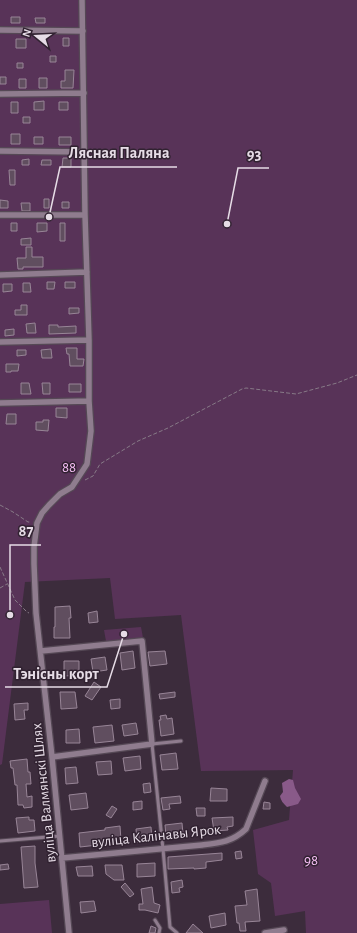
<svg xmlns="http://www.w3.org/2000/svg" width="357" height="933" font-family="'Alegreya Sans',sans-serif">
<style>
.green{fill:#583358}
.water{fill:#895a89}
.building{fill:#604e5f;stroke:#988597}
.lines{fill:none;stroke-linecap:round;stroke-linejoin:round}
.lane-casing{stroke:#554855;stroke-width:5}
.street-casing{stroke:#554855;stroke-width:8}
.path{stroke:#877a87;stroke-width:1;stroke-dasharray:4 2;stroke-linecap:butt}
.lane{stroke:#8f7c8e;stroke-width:3}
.street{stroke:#8f7c8e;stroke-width:5.5}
.labels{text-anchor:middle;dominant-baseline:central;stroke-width:3;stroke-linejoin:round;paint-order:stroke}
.park-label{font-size:15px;fill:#f8c0f7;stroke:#312231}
.street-label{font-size:15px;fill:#e6dce6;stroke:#312231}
.leader{fill:none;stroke:#e6dce6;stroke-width:1.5}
.callout-dot{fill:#e6dce6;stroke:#312231;stroke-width:1.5}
.callout-label{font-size:16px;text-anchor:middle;font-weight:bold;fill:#e6dce6;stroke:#312231;stroke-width:3;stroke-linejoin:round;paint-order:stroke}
</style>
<rect width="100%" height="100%" fill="#3c2c3c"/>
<path class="green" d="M0,0H357V933H306L305,911L275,916L271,883L258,874L253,830L289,820L293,770L201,771L181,615L115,619L110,578L25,582L2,764L0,765Z
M141,627L143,638L106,641L104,630Z
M49,900L52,933H0V904Z"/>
<path class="water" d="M289,779L293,780L295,788L301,799L298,804L287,807C283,803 281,801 280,796L283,792L282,783Z"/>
<path class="building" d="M11,17H20V23H11Z
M35,18H45V23H36Z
M63,38H69V46H63Z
M16,39H26V48H16Z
M50,56H56V62H50Z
M17,63H23V68H17Z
M65,70H74L73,88H61V81H65Z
M0,77H6V84H0Z
M39,78H47V88H39Z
M19,79H26V88H19Z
M44,101V110H34V102Z
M11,102H18V113H11Z
M59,102H68V110H59Z
M23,117H30V123H23Z
M11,134H20V144H11Z
M34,137H43V144H34Z
M59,137H71V145H59Z
M63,158H71V167H62Z
M29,159V165H22V160Z
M42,160H51V165H41Z
M9,170H15V185H10Z
M44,199H49V208H44Z
M0,200L8,201V208H0Z
M62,202H69V208H62Z
M21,203H30V211H22Z
M11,223H17V231H11Z
M37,223H47V231L37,232Z
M60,223H65V241H60Z
M31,238V245H21V239Z
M26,247H32V257H43V267H23V269H18L17,258H26Z
M47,282H55L54,289H47Z
M65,282H75V288H65Z
M23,283H30L31,292H23Z
M3,284H12V291L3,292Z
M21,305H27V315H15V310H21Z
M69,308H79V313L69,314Z
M35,323L36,333H27L26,324Z
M49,325H58V327L76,326V333L49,334Z
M14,329V335L5,336V330Z
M66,348H77V359H84L83,366H70L69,354H67Z
M51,349L52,358H42L41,350Z
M17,350H26V355L17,356Z
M6,364H19L18,371H11V372H6Z
M21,383H29L31,394H21Z
M42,383H50V394H43Z
M69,384H81V392H69Z
M56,408H67V418L56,417Z
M7,414H16V424H6Z
M43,420H49L48,431L36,430V422H43Z
M70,606L71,618H69L70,638H54V627H55V607Z
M97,611L98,622L89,623L88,613Z
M133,651L135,668L122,670L120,653Z
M165,651L167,664L150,666L148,652Z
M105,657L107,670L93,672L91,659Z
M64,661H79V672L84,675L64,676Z
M94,682L101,687L92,700L85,696Z
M60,692H75L77,708L61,709Z
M175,692V697L160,699L159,694Z
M120,699V708L111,709L110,700Z
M28,703V710H24L25,719L15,720L14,704Z
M166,715L167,719L172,718L174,734L161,736L159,720H161L160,716Z
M136,723L138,734L124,736L122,725Z
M112,725L114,741L95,743L93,727Z
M79,729L80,743H66V730Z
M176,753L178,769L162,770L160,755Z
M140,756L141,769L125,771L123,758Z
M27,759L28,772H30L31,784H26L27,797L32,796V807L24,808L23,805H18L17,785H15L13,768H11L10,761Z
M111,761L112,774L98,775L96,762Z
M76,767L78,783L66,784L65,768Z
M150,783L151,792L144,793L143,784Z
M211,788L227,789V801H210Z
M86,793L88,808L71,810L69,795Z
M180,796L181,803L169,804L170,809L163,810L161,798Z
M142,801V809L133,810V802Z
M264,802L270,803V809H263Z
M112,806L117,809L111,818L106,815Z
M196,808H205V816H197Z
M29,817V820H34L35,831L18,833L16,818Z
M233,817V826L227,827L228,830L214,831L212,818Z
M182,823L183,834L166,836L165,825Z
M120,826L121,841L98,843V845L80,847L79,833L105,830V828Z
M151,827L152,841L137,842L136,829Z
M35,846V863L38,887L24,888L21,847Z
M241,851L242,858L236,859L235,852Z
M222,853V860L206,862V868L194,869V868L168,869V857Z
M155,863V876L137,877V864Z
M8,864L9,869L0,870V865Z
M105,865H122L124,880H114L106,874Z
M92,866L93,876H78L76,867Z
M182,880L183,887L179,888L180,892L172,893L171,882Z
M125,883L134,894L130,897L121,887Z
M152,887L154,903L160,905L158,913L145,910H139V904H143L141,889Z
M257,889L260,921L245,922L246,931H240L239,923H237L235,906L247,905L245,891Z
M94,901L96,911L81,913L80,902Z
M225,913L226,925L211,928L209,916Z
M193,924L203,933H186Z
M151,926L156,928L155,933H149Z"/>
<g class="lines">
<defs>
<path id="lane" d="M0,841L60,836
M155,920L160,928L159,933
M177,933L170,927L163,849L152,744L181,741"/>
<path id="street" d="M0,30L83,31
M0,94L84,93
M0,151L85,152
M0,215H85
M0,275L87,272
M0,342L89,340
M0,403L89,401
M41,651L142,641L152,744L52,757
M62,858L202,845C220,843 232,842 246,829L265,781
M69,933L52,757L36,613L34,564V547L37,523L42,513L49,505L60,494L72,487L87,464L91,431L89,401V340L85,215L82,0
M265,933L284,930"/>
</defs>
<use href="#lane" class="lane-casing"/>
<use href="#street" class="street-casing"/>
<path class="path" d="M85,480L93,476L100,464L138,441L168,428L242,389L246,388L296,394L337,383L357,375
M0,505L13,512L28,522H31
M0,567L15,600L27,612L29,613
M0,588L7,584"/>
<use href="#lane" class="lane"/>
<use href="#street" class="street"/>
</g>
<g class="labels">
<g class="park-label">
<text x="69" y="467">88</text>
<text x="311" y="860">98</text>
</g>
<g class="street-label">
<text transform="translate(44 793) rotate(-96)">вуліца Валмянскі Шлях</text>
<text transform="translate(156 836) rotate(-6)">вуліца Калінавы Ярок</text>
</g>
</g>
<path class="leader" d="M49 217L60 167H177M227 224L238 168H269M10 615L10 545H41M124 634L107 687H5"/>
<g class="callout-dot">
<circle cx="49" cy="217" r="4"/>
<circle cx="227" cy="224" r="4"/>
<circle cx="10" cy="615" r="4"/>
<circle cx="124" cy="634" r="4"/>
</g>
<g class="callout-label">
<text x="119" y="158">Лясная Паляна</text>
<text x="254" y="159">93</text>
<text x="26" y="536">87</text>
<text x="56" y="679">Тэнісны корт</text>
</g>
<g transform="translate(36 36) rotate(288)" stroke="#312231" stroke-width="3" paint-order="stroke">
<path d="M0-3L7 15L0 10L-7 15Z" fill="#e6dce6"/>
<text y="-6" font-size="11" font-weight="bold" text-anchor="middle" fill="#e6dce6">N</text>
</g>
</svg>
